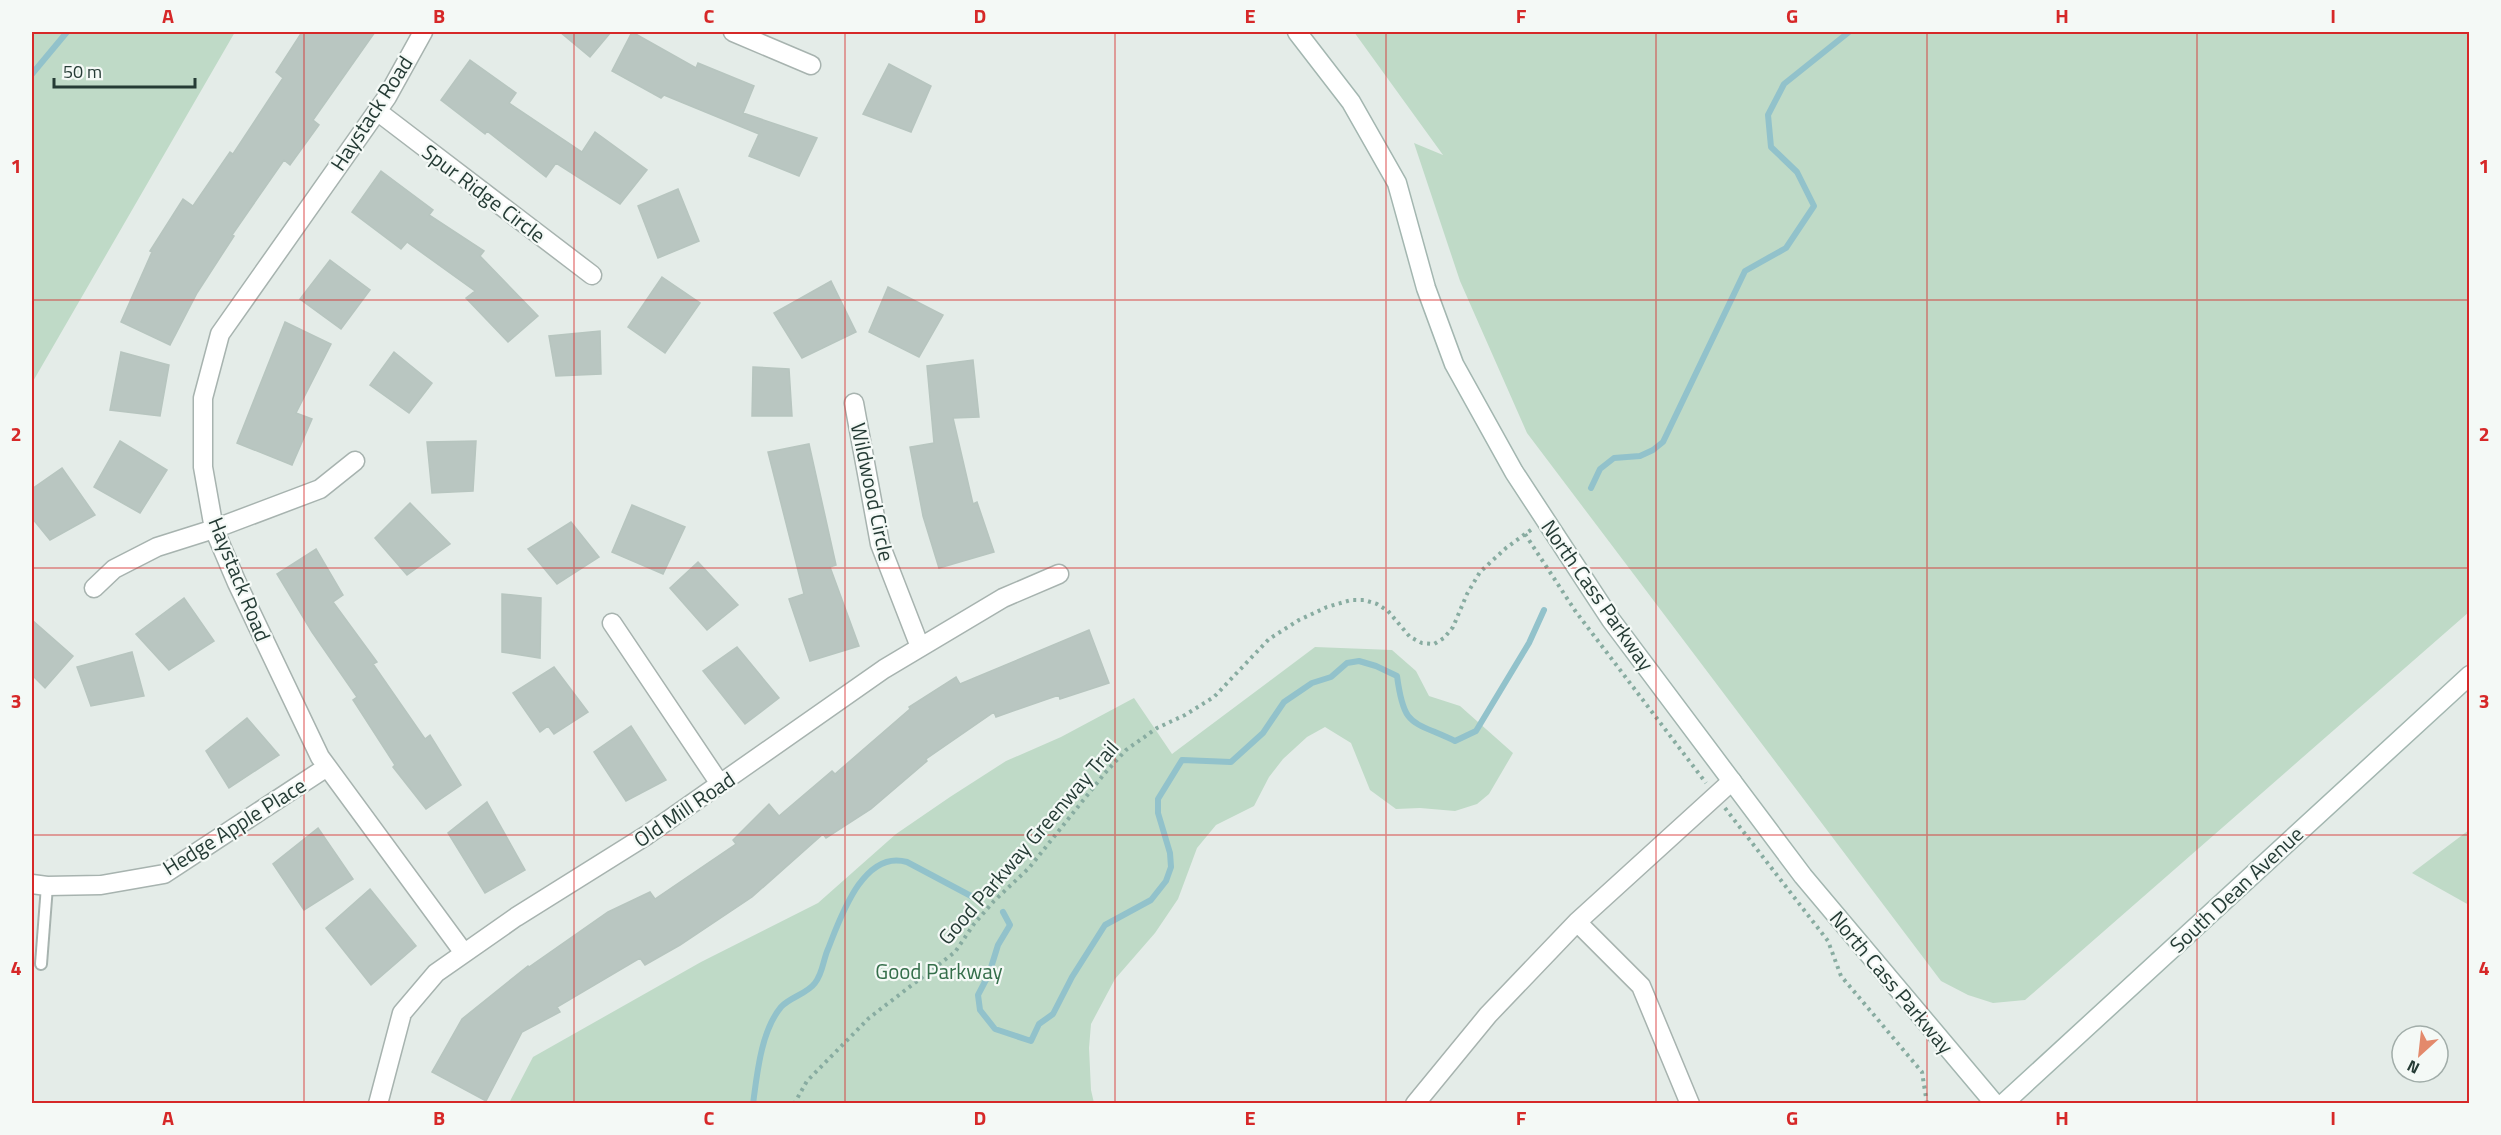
<svg xmlns="http://www.w3.org/2000/svg" width="2501" height="1135" font-family="'Titillium Web',sans-serif">
<style>
.green{fill:#bfdac7}
.lines{fill:none;stroke-linecap:round;stroke-linejoin:round}
.stream{stroke:#92c2cb;stroke-width:6}
.building{fill:#b9c6c1;stroke:#b7c5bf;stroke-width:1.5}
.lane-casing{stroke:#a7b3af;stroke-width:14}
.street-casing{stroke:#a7b3af;stroke-width:21}
.secondary-casing{stroke:#a3b6b0;stroke-width:21}
.path{stroke:#88aca1;stroke-width:4;stroke-dasharray:3 4.5;stroke-linecap:butt}
.lane{stroke:#fff;stroke-width:10}
.street{stroke:#fff;stroke-width:18}
.secondary{stroke:#fff;stroke-width:18}
.grid{fill:none;stroke:#d62828;stroke-width:1.5;stroke-opacity:0.55}
.labels{text-anchor:middle;dominant-baseline:central;stroke-width:4.5;stroke-linejoin:round;paint-order:stroke}
.street-label{font-size:21px;fill:#253b35;stroke:#f4f9f6}
.park-label{font-size:21px;fill:#346e4a;stroke:#f4f9f6}
.neatline{fill:none;stroke:#d62828;stroke-width:2}
.grid-label{font-size:20px;text-anchor:middle;font-weight:bold;fill:#d62828}
</style>
<rect width="100%" height="100%" fill="#e4ece8"/>
<path class="green" d="M32,32H235L32,383Z
M1354,32H2469V612L2025,1000L1993,1003L1968,995L1941,981L1527,433L1460,281L1414,143L1443,155Z
M1315,647L1392,650L1416,671L1429,696L1460,706L1513,753L1489,794L1477,804L1455,811L1420,808L1396,809L1370,790L1351,743L1325,727L1307,737L1283,759L1269,777L1254,806L1216,825L1197,848L1178,899L1155,933L1115,979L1091,1024L1089,1048L1091,1090L1094,1103H509L533,1057L701,962L818,903L896,834L950,797L1006,761L1061,737L1134,698L1172,754Z
M2469,830V905L2412,873Z"/>
<g class="lines">
<path class="stream" d="M32,74L67,32
M1591,488L1600,469L1614,458L1640,456L1653,450L1663,442L1745,271L1786,248L1814,206L1797,172L1771,147L1768,115L1784,84L1849,32
M1003,912L1010,925L998,945L989,974L978,995L980,1010L995,1029L1031,1041L1039,1024L1053,1014L1072,977L1105,925L1151,900L1166,881L1171,867L1170,853L1158,813V799L1182,760L1231,762L1263,733L1284,702L1312,683L1331,677L1347,663L1359,661L1376,666L1397,676C1404,728 1411,720 1455,741L1476,731L1529,643L1544,610
M753,1104C757,1074 761,1031 781,1007C790,997 807,994 815,983C823,973 823,960 828,949C840,919 863,849 907,862L971,896"/>
</g>
<path class="building" d="M302,32H375L313,120L319,125L290,165L284,160L232,235L234,236L197,293L170,345L121,322L152,252L150,251L183,199L193,206L230,152L233,154L283,78L276,72Z
M560,32H611L590,57Z
M632,32L696,68L698,63L754,86L743,113L817,138L799,176L749,156L759,134L664,95L661,98L612,71Z
M470,60L516,93L509,103L582,152L595,132L647,170L620,204L556,163L546,177L487,131L485,134L441,100Z
M889,64L931,86L911,132L863,114Z
M381,171L433,210L429,215L484,251L480,256L538,316L508,342L466,298L475,291L407,242L401,249L352,212Z
M678,189L699,241L658,258L638,206Z
M330,260L370,290L341,329L300,299Z
M662,277L700,303L665,353L628,327Z
M831,281L856,332L802,358L774,313Z
M888,287L943,315L919,357L869,332Z
M285,322L331,344L296,413L312,419L292,465L237,443Z
M600,331L601,374L556,376L549,336Z
M121,352L169,365L160,416L110,410Z
M394,352L432,383L409,413L370,385Z
M973,360L979,417L953,418L973,504L977,502L994,552L939,568L923,516L910,447L934,443L927,366Z
M753,367L789,369L792,416H752Z
M120,441L167,470L140,513L94,487Z
M476,441L473,491L432,493L427,442Z
M809,444L836,565L830,567L859,646L810,661L789,599L804,594L768,452Z
M62,468L95,515L50,540L32,518V489Z
M410,503L450,544L407,575L375,538Z
M632,505L685,527L663,574L612,552Z
M571,522L599,557L557,584L528,549Z
M316,549L343,595L333,602L377,662L373,664L425,739L430,735L461,785L426,809L393,767L395,765L353,700L357,697L312,632L277,574Z
M698,562L738,605L707,630L670,588Z
M502,594L541,598L540,658L502,652Z
M184,598L214,641L169,670L136,634Z
M32,620L73,656L45,688L32,675Z
M1089,630L1109,683L1060,699L1059,695L996,717L994,712L926,759L927,761L871,809L826,838L823,834L752,897L680,945L645,965L640,958L557,1007L560,1012L522,1032L486,1101L432,1072L462,1019L528,966L529,967L608,912L650,892L655,899L736,844L733,840L769,804L779,816L832,771L835,774L910,709L909,707L956,677L960,684Z
M737,647L779,698L745,724L703,671Z
M132,652L144,696L91,706L77,667Z
M554,667L588,712L554,734L548,726L540,732L513,693Z
M247,718L279,755L229,788L206,751Z
M631,726L666,780L626,801L594,752Z
M487,802L525,870L485,893L448,833Z
M318,828L353,879L304,910L273,864Z
M370,889L416,946L371,985L326,928Z"/>
<g class="lines">
<defs>
<path id="lane" d="M41,964L47,886"/>
<path id="street" d="M423,32L387,97L220,334L203,398V467L214,529L237,583L320,757L464,953
M733,32L811,65
M377,111L592,275
M854,403L880,544L920,647
M94,588L114,569L157,547L214,529L320,489L355,461
M612,623L720,784
M32,884L47,886L101,885L164,874L327,767
M1577,922L1641,986L1690,1104
M378,1104L402,1013L436,973L516,917L647,835L884,669L1003,598L1059,574
M1415,1104L1488,1015L1577,922L1732,781"/>
<path id="secondary" d="M1297,32L1351,102L1397,183L1426,288L1454,364L1514,472L1611,620L1803,876L1995,1104
M2003,1104L2470,675"/>
</defs>
<use href="#lane" class="lane-casing"/>
<use href="#street" class="street-casing"/>
<use href="#secondary" class="secondary-casing"/>
<path class="path" d="M1525,534L1576,612L1706,783
M1725,808L1828,941L1841,976L1922,1072L1927,1104
M794,1104L807,1081L869,1018L955,952L974,924L994,901L1029,868L1105,773L1126,750L1157,728L1185,715L1214,697L1269,639L1299,620L1327,607L1351,600H1364L1377,604L1388,611L1410,637L1422,643L1434,644L1444,638L1453,627L1467,594L1480,572L1506,548L1532,529"/>
<use href="#lane" class="lane"/>
<use href="#street" class="street"/>
<use href="#secondary" class="secondary"/>
</g>
<path class="grid" d="M304,32V1104M574,32V1104M845,32V1104M1115,32V1104M1386,32V1104M1656,32V1104M1927,32V1104M2197,32V1104M32,300H2470M32,568H2470M32,835H2470"/>
<g class="labels">
<g class="street-label">
<text transform="translate(371 113) rotate(-57)">Haystack Road</text>
<text transform="translate(484 193) rotate(37)">Spur Ridge Circle</text>
<text transform="translate(873 492) rotate(78)">Wildwood Circle</text>
<text transform="translate(240 579) rotate(68)">Haystack Road</text>
<text transform="translate(1598 595) rotate(55)">North Cass Parkway</text>
<text transform="translate(684 809) rotate(-34)">Old Mill Road</text>
<text transform="translate(234 826) rotate(-32)">Hedge Apple Place</text>
<text transform="translate(1028 842) rotate(-49)">Good Parkway Greenway Trail</text>
<text transform="translate(2236 889) rotate(-43)">South Dean Avenue</text>
<text transform="translate(1892 982) rotate(50)">North Cass Parkway</text>
</g>
<g class="park-label">
<text x="939" y="971">Good Parkway</text>
</g>
</g>
<rect width="2501" height="1135" fill="none" stroke="#f4f9f6" stroke-width="66"/>
<g transform="translate(2420 1054) rotate(207)"><circle r="28" fill="#f4f9f6" stroke="#a1ada9" stroke-width="1.5"/>
<path d="M0-4.5L10 22L0 15L-10 22Z" fill="#e3896b"/>
<text y="-9" font-size="16" font-weight="bold" text-anchor="middle" fill="#253b35">N</text>
</g>
<path d="M54 78v9h141v-9" fill="none" stroke="#253b35" stroke-width="3"/>
<text x="63" y="78" font-size="18" fill="#253b35" stroke="#f4f9f6" stroke-width="4.5" paint-order="stroke">50 m</text>
<rect x="33" y="33" width="2435" height="1069" class="neatline"/>
<g class="grid-label">
<text x="168" y="23">A</text>
<text x="439" y="23">B</text>
<text x="709" y="23">C</text>
<text x="980" y="23">D</text>
<text x="1250" y="23">E</text>
<text x="1521" y="23">F</text>
<text x="1792" y="23">G</text>
<text x="2062" y="23">H</text>
<text x="2333" y="23">I</text>
<text x="16" y="173">1</text>
<text x="2484" y="173">1</text>
<text x="16" y="441">2</text>
<text x="2484" y="441">2</text>
<text x="16" y="708">3</text>
<text x="2484" y="708">3</text>
<text x="16" y="975">4</text>
<text x="2484" y="975">4</text>
<text x="168" y="1125">A</text>
<text x="439" y="1125">B</text>
<text x="709" y="1125">C</text>
<text x="980" y="1125">D</text>
<text x="1250" y="1125">E</text>
<text x="1521" y="1125">F</text>
<text x="1792" y="1125">G</text>
<text x="2062" y="1125">H</text>
<text x="2333" y="1125">I</text>
</g>
</svg>
